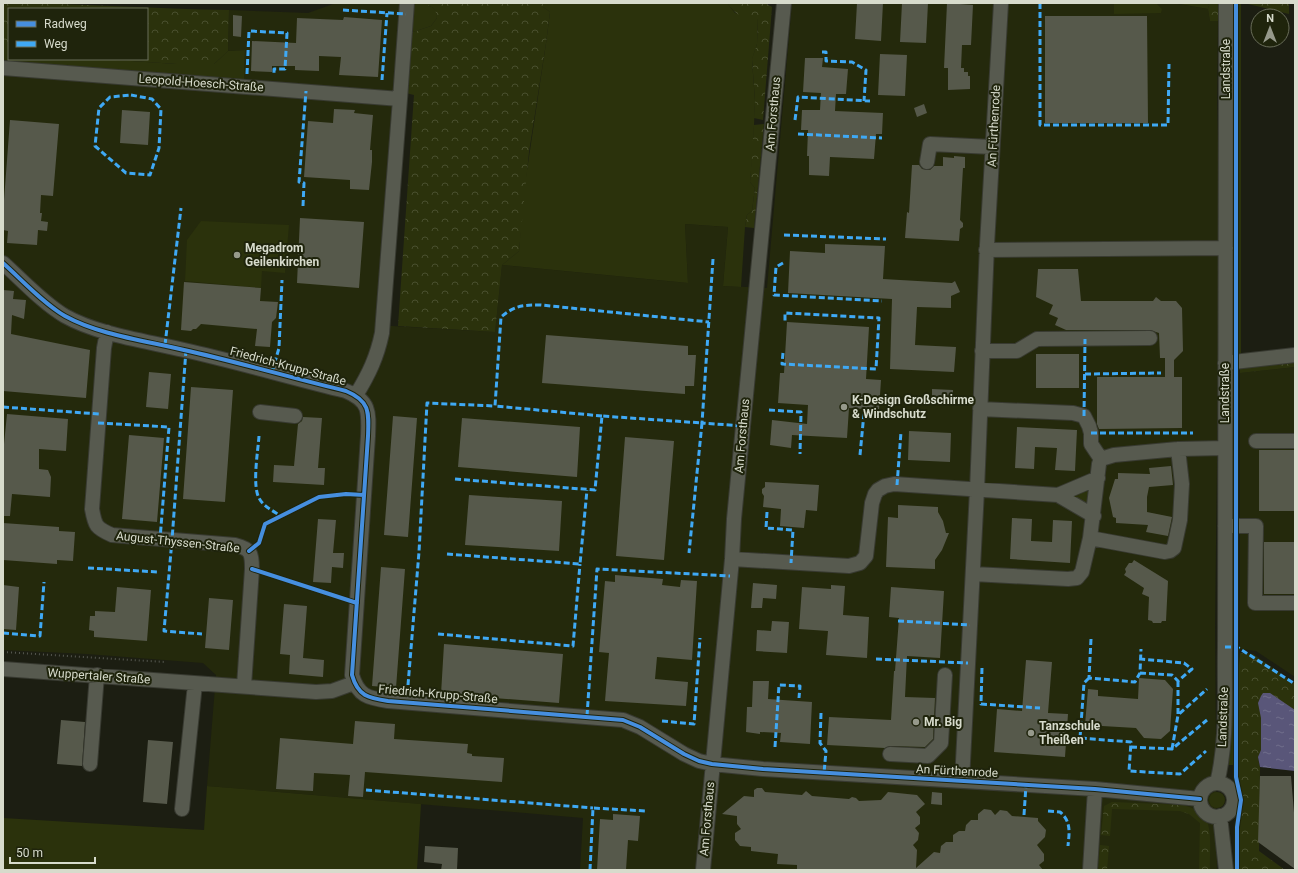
<svg xmlns="http://www.w3.org/2000/svg" width="1298" height="873" font-family="Roboto,sans-serif">
<style>
.built{fill:#24290c}
.green{fill:#2b320c}
.forest{fill:url(#forest-crowns)}
.water{fill:url(#water-ripples)}
.building{fill:#56594b}
.lines{fill:none;stroke-linecap:round;stroke-linejoin:round}
.minor-casing{stroke:#383a31;stroke-width:16}
.path{stroke:#54564e;stroke-width:2;stroke-dasharray:1 3;stroke-linecap:butt}
.minor{stroke:#575a4f;stroke-width:14}
.quiet{stroke:#3fa9f5;stroke-width:3;stroke-dasharray:6 3;stroke-linecap:butt}
.cycleway-casing{stroke:#1f240c;stroke-width:6}
.cycleway{stroke:#468fdf;stroke-width:4}
.poi-dot{fill:#96998b;stroke:#1f240c;stroke-width:1.5}
.labels{text-anchor:middle;dominant-baseline:central;stroke-width:4;stroke-linejoin:round;paint-order:stroke}
.street-label{font-size:12px;fill:#d7dbcc;stroke:#1f240c}
.poi-label{font-size:12px;font-weight:bold;fill:#d7dbcc;stroke:#1f240c;text-anchor:start}
</style>
<defs>
<pattern id="forest-crowns" width="20" height="18" patternUnits="userSpaceOnUse"><rect width="20" height="18" fill="#2b320c"/><path d="M2 6a3 3 0 1 1 6 0M12 15a3 3 0 1 1 6 0" fill="none" stroke="#494f2e"/></pattern>
<pattern id="water-ripples" width="26" height="14" patternUnits="userSpaceOnUse"><rect width="26" height="14" fill="#595679"/><path d="M2 4q2-2 4 0t4 0M15 11q2-2 4 0t4 0" fill="none" stroke="#706e8b"/></pattern>
</defs>
<rect width="100%" height="100%" fill="#1c1e12"/>
<path class="built" d="M336,3H400L375,325L495,332L502,265L688,283L685,224L728,227L723,286L767,288L792,3H1172L1208,9L1210,21H1218L1217,104L1220,218L1215,626L1217,870H580L583,818L207,786L216,675L203,663L87,654L3,650V75L243,93L245,50L228,51L229,10L308,13Z
M1295,367V677L1256,651L1240,649V373Z"/>
<path class="green" d="M412,3H428V6C435,7 437,11 437,18L431,26L410,33Z
M543,3H727L735,13L758,18L757,44L752,60L755,101L753,150L750,182L755,188L752,211L747,215L745,227L741,287L723,286L728,227L685,224L688,283L502,265L519,251L523,197L546,43L550,12L543,7Z
M1114,3H1156L1162,9L1161,13L1114,14Z
M1179,3H1209L1208,9L1179,4Z
M1231,3H1234V348L1231,344Z
M245,50L244,80L3,61V52H9V59H101L177,64H214L228,51Z
M201,221L289,225L285,273L262,271L261,288L185,281L187,240Z
M1091,487L1090,507L1071,496Z
M1231,654L1235,655L1233,765H1228Z
M207,786L421,804L417,870H3V818L204,830Z
M1209 800a8 8 0 1 1 16 0a8 8 0 1 1-16 0Z"/>
<path class="forest" d="M3,3C78,3 153,9 229,10L228,51L214,64H177L101,59H147V9H9V52H3Z
M428,3H543V7L550,12L546,43L529,152L519,251L502,265L495,332L398,326L414,95L406,93L410,33L431,26L437,18C436,11 435,7 428,6Z
M727,3H765L772,7L763,120L754,118L755,100L752,59L757,44L758,19C741,17 738,17 727,3Z
M1209,3H1218V21H1210L1208,9Z
M1238,3H1241V354L1238,352Z
M1244,3H1289V14Z
M764,124L754,228L745,227L747,215L752,211L755,188L750,182L754,125Z
M1295,360V367L1240,373V369L1246,365Z
M1240,653L1253,654L1295,684V710L1261,719V751L1258,758L1260,768L1259,851L1285,870H1238V827L1242,806V795L1238,779L1237,766V691Z
M1112,802L1184,805C1192,808 1200,811 1205,818C1213,829 1209,856 1210,870H1199L1200,823L1189,814L1180,811L1112,809L1110,836L1101,835L1104,806Z
M1100,845L1109,846L1107,870H1098Z"/>
<path class="water" d="M1263,693H1270L1295,710V771L1260,767L1258,757L1261,750V718L1258,703L1261,696Z"/>
<path class="building" d="M857,3H883L881,41L855,39Z
M902,3H928L926,43L900,42Z
M947,3L973,5L971,45H962L961,68H964V72H968V76H970V89L948,90V68H944Z
M233,15L242,16L241,37L233,36Z
M1045,16H1147L1148,123H1045Z
M344,17L382,20L378,77L339,75L341,57L319,56V71L295,70V66H272V72L251,71L252,41L296,43L297,18L343,20Z
M880,54L907,55L905,96L878,95Z
M805,58H823L822,67L848,69L846,94H836L835,111L883,113L882,134H876L874,159L830,157L829,176L809,175V156H807L808,130H801L802,110H820L821,93L803,92Z
M924,104L927,113L917,117L914,108Z
M334,109L355,110L354,113L373,115L370,150H372V162L369,190L350,189V180L304,177L308,121L333,123Z
M122,110L150,112L148,145L120,143Z
M10,120L59,124L53,196L41,195L40,213H42L41,221L48,222L47,231L38,230L37,245L7,243L8,231L3,230V200H4Z
M954,156L965,157V168H963L960,220L963,223V227L960,229L959,241L905,238L907,212L909,213L912,165H919L922,169L930,170L934,166H943V157L954,158Z
M300,218L364,222L359,288L297,283Z
M825,244L885,246L883,279L952,283L955,281L960,292L951,296V308L917,307L915,345L956,347L954,372L890,369L892,299L788,293L790,251L825,253Z
M1038,269H1078L1081,301H1153L1156,297L1161,301H1176L1182,308L1183,351L1174,360V377H1182V428L1099,429L1097,424V377H1165V358H1160L1159,333L1150,330H1066L1055,325L1058,318L1049,314L1053,305L1036,297Z
M184,282L261,288L260,301L278,302L276,318L272,322L270,347L255,346L257,329L201,324L196,329H193L191,331L181,330Z
M3,290L14,291L13,299L26,300L24,319L12,315L11,334L90,350L86,398L3,391Z
M787,322L869,327L866,379L881,380L879,410L849,408L847,438L792,435L791,448L770,445L772,420L807,424L808,405L778,403L780,373H784Z
M546,335L688,346V355H696L694,386H685V394L542,383Z
M1036,354H1079V388H1036Z
M149,372L171,374L168,409L146,407Z
M191,387L233,390L225,502L183,499Z
M932,389L953,390V405L932,404Z
M7,414L68,419L66,451L39,449V469L48,470L51,477L50,497L12,494L10,516H3V454Z
M393,416L417,418L408,537L384,535Z
M303,417L322,418L318,468H325L324,485L273,482L274,465L294,466L298,424L302,421Z
M462,418L580,427L577,477L458,467Z
M1017,427L1077,430L1075,471L1055,470L1057,448L1035,447L1034,469L1015,468Z
M909,431L951,433L950,462L908,460Z
M129,435L164,438L157,522L122,519Z
M625,437L674,441L664,560L616,556Z
M1259,450H1295V511H1259Z
M1171,466L1173,485L1149,487L1147,497V512L1172,517L1168,536L1146,532L1148,525L1116,523V518L1113,517L1109,498L1115,479H1118V473L1150,474L1149,468Z
M765,482L819,485L817,511L806,510L804,528L780,526L781,509L763,507L764,496L762,493V489L765,487Z
M469,495L562,501L559,551L465,545Z
M898,505L938,507V512L943,521L946,533H949L942,550L935,560V569L886,567L888,517L898,518Z
M1012,518L1032,519L1031,541L1052,542L1053,520L1072,521L1070,563L1010,559Z
M318,519L336,520L333,553H344L343,568L332,567L331,583L313,582Z
M3,523L59,527V531L75,532L73,561L57,560V564L3,560Z
M1264,542H1295V594H1264Z
M1134,560L1168,581L1166,621H1162L1161,623H1153L1152,621L1148,620L1149,597L1142,594L1144,588L1124,575L1126,572L1125,569L1129,563H1132Z
M381,567L405,569L396,688L372,686Z
M615,575L663,579L662,585L680,587L681,580L697,581L692,660L657,657L655,679L688,682L686,706L605,701L609,653L599,652L605,581L615,582Z
M753,583L777,585L776,599L763,598L762,608H751Z
M3,585L19,587L16,630L3,629Z
M831,585L845,586L843,615L869,617L867,658L826,655L828,631L799,629L802,587L831,589Z
M117,587L151,590L147,641L94,637V631L89,630L90,616H95V611L115,612Z
M891,587L944,591L940,658L907,656L905,697L935,698L933,739L925,747L890,746L885,748L827,745L829,717L891,720L894,671H895L899,618L889,617Z
M209,598L233,600L229,650L205,648Z
M284,604L307,606L303,658L324,660L323,677L289,674L290,655L280,654Z
M772,621L789,622L787,653L756,651L757,630L771,631Z
M444,644L563,654L559,703L441,694Z
M1026,660L1052,662L1048,713L1068,714L1065,757L994,752L997,709L1022,711Z
M1139,678L1165,680L1173,689L1170,731L1161,739L1144,738L1136,728L1085,725L1088,689L1098,690V696L1138,699Z
M753,681H769L768,699L812,702L810,744L780,742L781,733L760,732V734L746,732L747,707H752Z
M61,720L85,722L82,766L57,764Z
M355,721L395,724L394,739L468,744L467,753L472,754V756L504,758L502,782L365,772L363,797L348,796L350,775L314,773L313,791L276,789L280,738L353,744Z
M148,740L173,742L167,804L143,802Z
M1260,776H1291L1295,825V869L1258,842Z
M757,788H762L765,792L802,795L806,791L812,796L849,799L852,797L856,798L859,801L881,800L888,792L917,795L925,804L916,812L920,817V824L915,828L919,833L918,840L913,845L917,850L916,868L934,852L940,853L941,846L946,842H953V835L959,831H965L966,825L971,820H978V814L984,809L991,810L995,815L1000,810L1007,811L1012,816L1038,818V821L1046,830L1045,837L1037,845L1044,854V861L1039,865L1043,870H797V865L777,864L778,854L751,851V847L740,846L735,840V833L741,829L737,824V816L722,814L744,796L754,797V790Z
M932,792L942,793V805L931,804Z
M613,814L640,816L638,841L628,840L626,870H597L600,819L613,820Z
M425,846L458,848L457,870H441L442,864L424,862Z"/>
<g class="lines">
<defs>
<path id="minor" d="M3,68L400,99L382,333C377,357 369,374 356,395
M400,99L407,3
M927,162L930,144L992,147
M986,250L1226,248
M3,263C22,280 44,304 65,316C99,335 147,341 184,350C238,362 292,378 346,391C370,401 369,412 368,436L352,675C358,696 368,698 388,701L623,720L640,727L684,754L699,761L712,764L763,769L1095,789L1200,799
M107,332L104,348L92,509C95,526 96,528 112,535L235,545C251,549 252,553 252,569L244,686
M982,351H1017L1037,339L1150,338
M1225,363L1295,355
M260,412L295,416
M1256,441H1295
M1101,459L1114,455L1178,449L1225,448
M1058,495L1094,516
M1225,526H1256L1255,603H1295
M1090,538L1165,552L1170,551L1174,548L1180,520L1182,484L1178,449
M732,559L849,566L860,563L866,556L872,503L875,494L878,490L885,486L894,484L1058,495L1098,478
M973,574L1068,579L1077,578L1082,572L1090,538L1099,464L1101,459L1091,444V433L1089,426L1084,416L1073,413L980,409
M3,669L316,692L332,691L354,683
M890,754L928,756L941,743L945,675
M90,764L97,675
M962,781L977,490L987,245L1001,3
M1217,783C1228,739 1224,692 1225,647L1226,3
M1200 800a17 17 0 1 1 34 0a17 17 0 1 1-34 0Z
M182,809L195,684
M1220,816L1226,870
M703,870L732,559L734,519L784,3
M1090,870L1095,789"/>
</defs>
<use href="#minor" class="minor-casing"/>
<path class="path" d="M3,652L165,662"/>
<use href="#minor" class="minor"/>
<path class="quiet" d="M1040,3V125H1168L1169,64
M343,10L406,14
M822,52H826V61L852,62L866,70L864,101
M247,74L249,31L287,33L285,69H274V75
M382,80L387,13
M131,95L152,99L161,109L159,148L150,175L126,173L95,146L99,108L110,97Z
M795,120L798,97L870,101
M798,134L882,138
M303,206L304,183L299,182L306,91
M784,235L886,239
M713,259L702,423L743,426
M783,263L776,267L774,295L882,301
M165,345L181,208
M186,350L172,540L164,631L202,634
M783,353L782,364L876,369L879,318L785,313V323
M272,372L279,348L282,280
M1085,374L1161,373
M3,407L99,414
M769,410L801,412L800,454
M602,416L495,406L501,317C515,305 524,305 541,305L709,322
M1084,416L1085,339
M98,423L169,427L160,539
M1091,433H1193
M259,436C258,451 252,485 259,498C263,506 273,511 281,516
M860,455L864,413
M455,479L595,490L602,416L702,423L689,553
M897,485L901,432
M767,512L766,528L793,530L791,563
M447,554L580,564L587,490
M88,568L158,572
M898,621L970,625
M3,633L40,636L44,582
M438,634L573,646L580,564
M1091,639L1089,678L1135,682L1140,673L1141,649
M1225,647H1237L1295,684
M876,659L968,663
M982,668L981,704L1040,708
M1140,673L1172,675L1178,681L1192,669L1184,663L1141,659
M1089,678L1084,683L1080,738L1131,742L1129,771L1180,774L1206,751
M1178,681V715L1207,689
M408,685L419,552L427,403L495,406
M821,713L820,743L826,751L824,773
M587,716L597,569L730,576
M662,721L694,724L700,638
M775,747L779,685L800,686L799,698
M1131,747L1172,749L1207,720
M1172,749L1178,715
M366,790L593,808
M1048,811L1060,812C1072,822 1069,834 1068,846
M1024,815L1026,785
M590,870L593,808L647,811"/>
<defs>
<path id="cycleway" d="M1236,3V777L1241,800L1237,827V870
M3,263C22,280 44,304 65,316C99,335 147,341 184,350C238,362 292,378 346,391C370,401 369,412 368,436L352,675C358,696 368,698 388,701L623,720L640,727L684,754L699,761L712,764L763,769L1095,789L1200,799
M249,551L259,543L265,524L319,497L346,494L364,495
M252,569L357,603"/>
</defs>
<use href="#cycleway" class="cycleway-casing"/>
<use href="#cycleway" class="cycleway"/>
</g>
<g class="poi-dot">
<circle cx="237" cy="255" r="4"/>
<circle cx="844" cy="407" r="4"/>
<circle cx="916" cy="722" r="4"/>
<circle cx="1031" cy="733" r="4"/>
</g>
<g class="labels">
<g class="street-label">
<text transform="translate(1226 69) rotate(-90)">Landstraße</text>
<text transform="translate(201 83) rotate(4)">Leopold-Hoesch-Straße</text>
<text transform="translate(773 114) rotate(-85)">Am Forsthaus</text>
<text transform="translate(994 126) rotate(-87)">An Fürthenrode</text>
<text transform="translate(288 366) rotate(15)">Friedrich-Krupp-Straße</text>
<text transform="translate(1225 393) rotate(-90)">Landstraße</text>
<text transform="translate(742 436) rotate(-85)">Am Forsthaus</text>
<text transform="translate(178 542) rotate(6)">August-Thyssen-Straße</text>
<text transform="translate(99 676) rotate(4)">Wuppertaler Straße</text>
<text transform="translate(438 694) rotate(5)">Friedrich-Krupp-Straße</text>
<text transform="translate(1223 717) rotate(-88)">Landstraße</text>
<text transform="translate(957 771) rotate(3)">An Fürthenrode</text>
<text transform="translate(707 819) rotate(-85)">Am Forsthaus</text>
</g>
<g class="poi-label">
<text x="245" y="248">Megadrom<tspan x="245" dy="14">Geilenkirchen</tspan></text>
<text x="852" y="400">K-Design Großschirme<tspan x="852" dy="14">&amp; Windschutz</tspan></text>
<text x="924" y="722">Mr. Big</text>
<text x="1039" y="726">Tanzschule<tspan x="1039" dy="14">Theißen</tspan></text>
</g>
</g>
<rect width="1298" height="873" fill="none" stroke="#d7dbcc" stroke-width="8"/>
<rect x="8" y="8" width="140" height="52" fill="#1f240c" stroke="#696d59"/>
<rect x="16" y="21" width="20" height="6" fill="#468fdf" stroke="#696d59"/>
<text x="44" y="28" font-size="12" fill="#d7dbcc">Radweg</text>
<rect x="16" y="41" width="20" height="6" fill="#3fa9f5" stroke="#696d59"/>
<text x="44" y="48" font-size="12" fill="#d7dbcc">Weg</text>
<g transform="translate(1270 28)"><circle r="19" fill="#1f240c" stroke="#696d59"/>
<path d="M0-3L7 15L0 10L-7 15Z" fill="#96998b"/>
<text y="-6" font-size="11" font-weight="bold" text-anchor="middle" fill="#d7dbcc">N</text>
</g>
<path d="M10 857v6h85v-6" fill="none" stroke="#d7dbcc" stroke-width="2"/>
<text x="16" y="857" font-size="12" fill="#d7dbcc" stroke="#1f240c" stroke-width="3" paint-order="stroke">50 m</text>
</svg>
